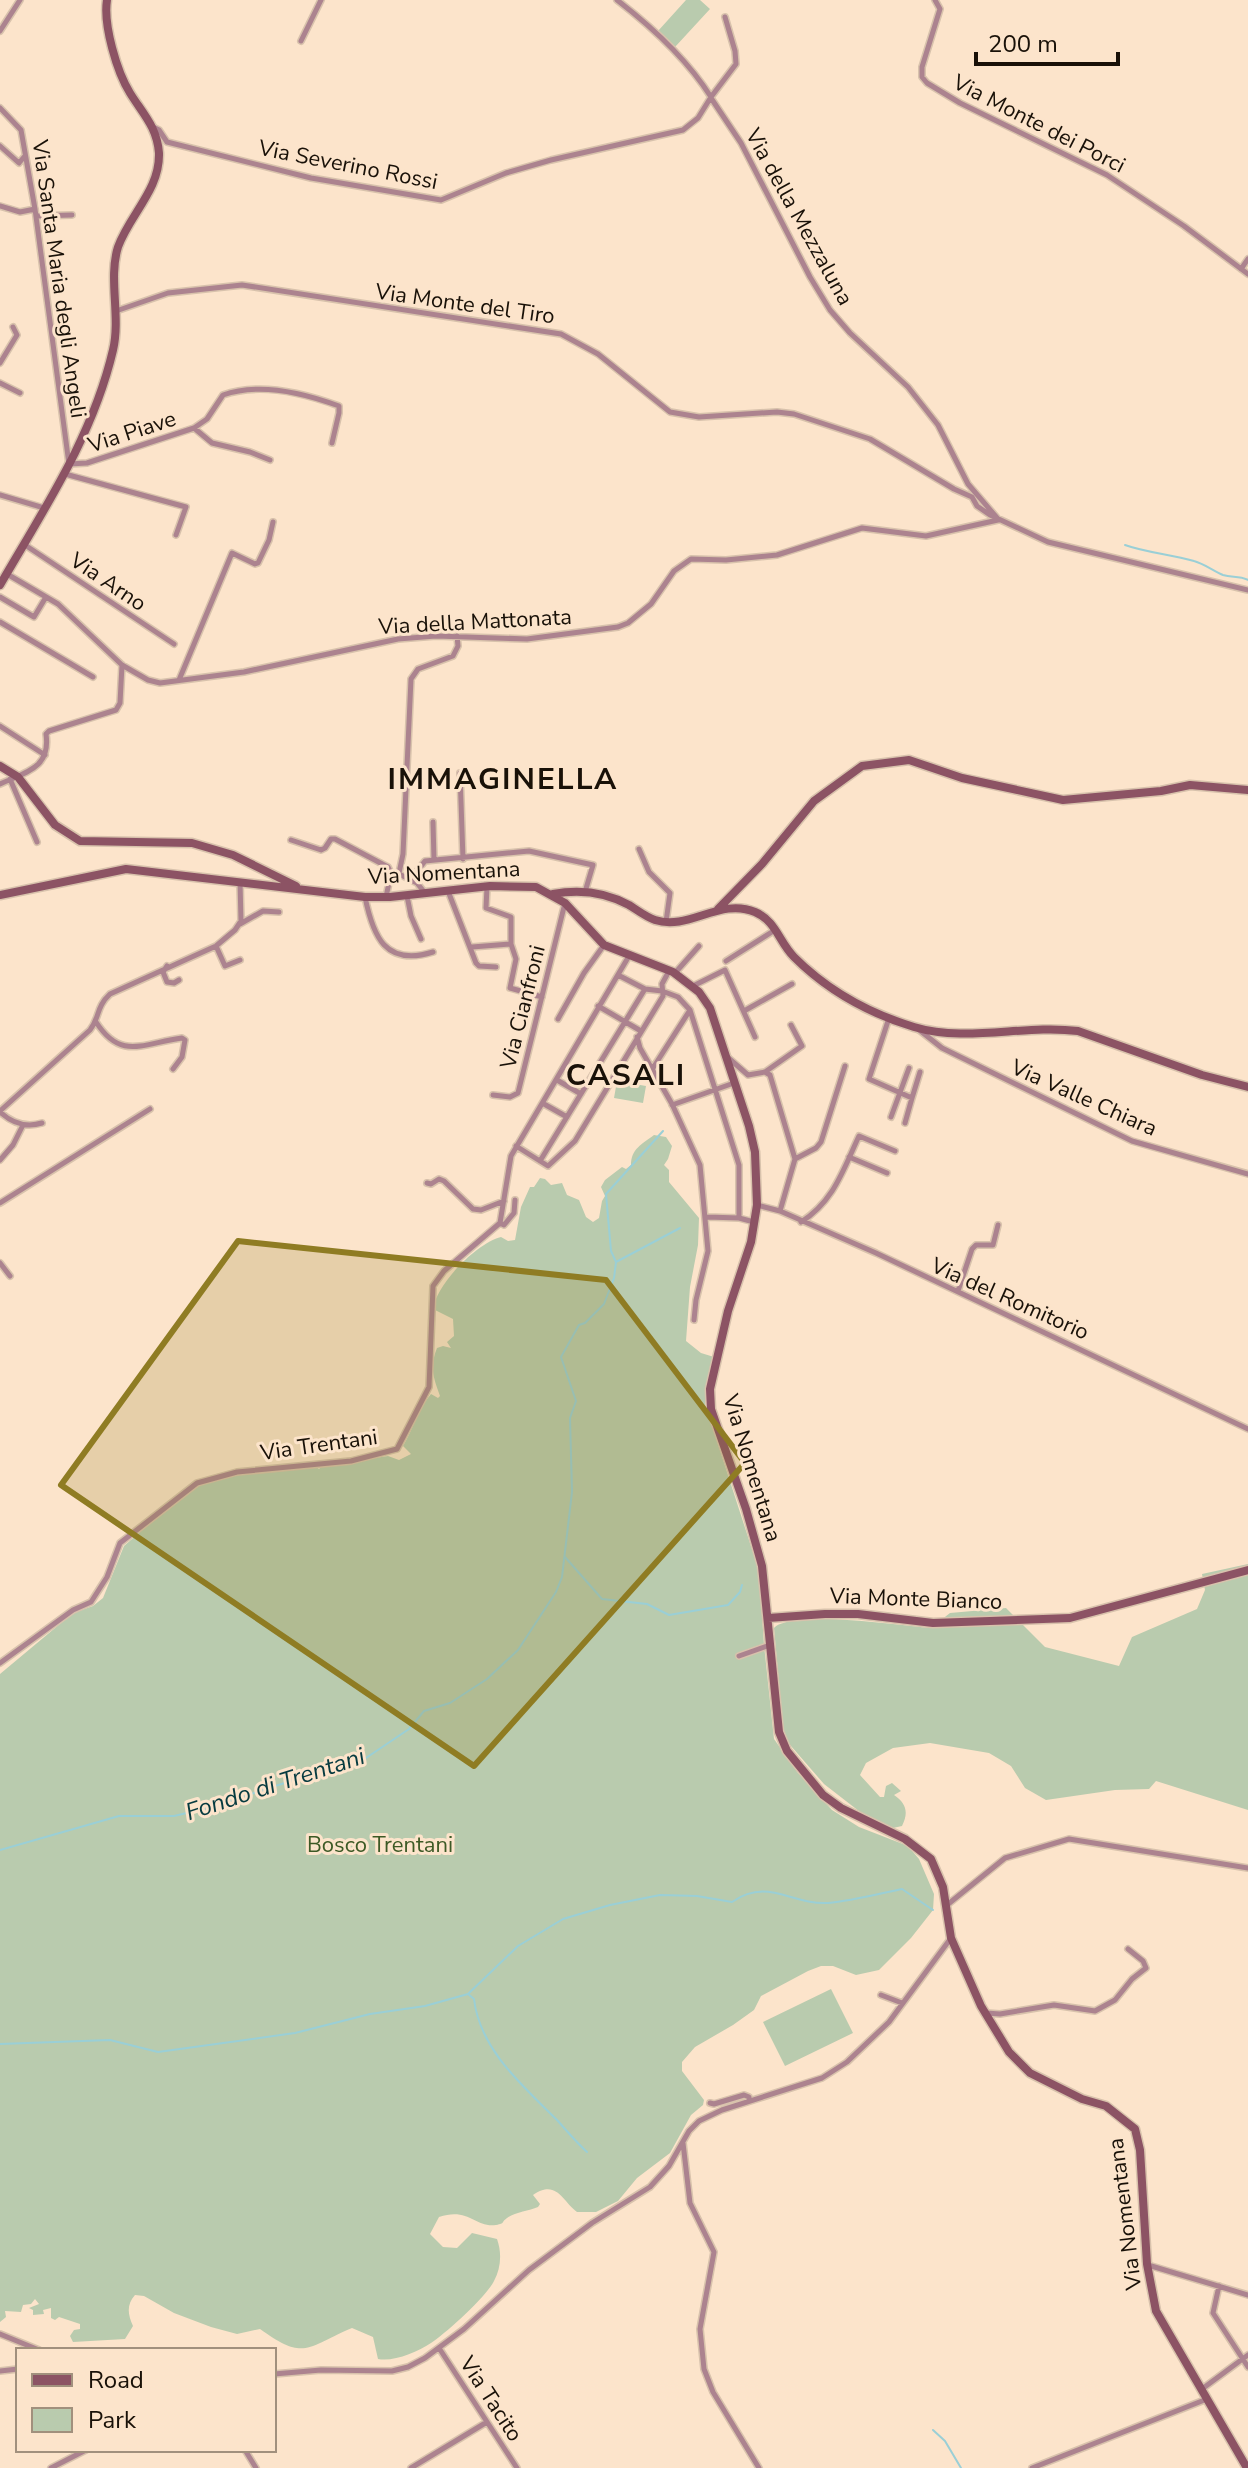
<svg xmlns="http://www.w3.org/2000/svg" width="1248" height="2468" font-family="'Nunito Sans',sans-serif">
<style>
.green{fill:#b9cbae}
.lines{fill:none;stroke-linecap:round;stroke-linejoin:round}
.stream{stroke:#9acfd6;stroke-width:2}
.street-casing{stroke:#d8c2ac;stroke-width:8}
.secondary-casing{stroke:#d8c2ac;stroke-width:11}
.street{stroke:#ac838f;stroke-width:5}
.secondary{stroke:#8c5364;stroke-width:8}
.marked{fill:#8f7c23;fill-opacity:0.2;stroke:#8f7c23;stroke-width:6;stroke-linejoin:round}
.labels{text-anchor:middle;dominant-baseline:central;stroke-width:6;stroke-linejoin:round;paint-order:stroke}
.street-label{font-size:22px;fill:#191108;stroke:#fce4cb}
.park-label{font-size:22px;fill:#3c5925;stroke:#fce4cb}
.water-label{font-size:24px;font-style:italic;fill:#073b40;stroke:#fce4cb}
.district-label{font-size:30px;font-weight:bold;letter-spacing:2px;fill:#191108;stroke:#fce4cb}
</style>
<rect width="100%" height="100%" fill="#fce4cb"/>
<path class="green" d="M686,0H700L710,9L675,47L658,31Z
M617,1081L646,1086L643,1103L614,1098Z
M654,1135L666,1137L672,1146L668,1159L664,1165L669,1170V1182L699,1218L698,1245L690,1287L686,1341L701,1353L714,1357L705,1404L759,1571L764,1645L774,1739L798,1773L832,1810L859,1827L908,1846L919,1859L934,1894L933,1910L911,1938L879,1970L856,1975L833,1966H821L808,1971L761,1996L754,2010L733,2025L695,2047L682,2062V2071L704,2100L703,2105L691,2115L670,2153L637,2178L618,2201L596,2212H577C562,2201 557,2179 533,2195L540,2204L538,2207C529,2211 515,2212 507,2218C500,2223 506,2223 496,2225C475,2228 469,2207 439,2217L430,2234L443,2247L457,2248L472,2233L497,2239C502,2253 501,2268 494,2281C487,2296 445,2334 431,2343C417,2352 394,2362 378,2359L373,2337L352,2328C305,2348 305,2361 260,2329L237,2334L211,2327L174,2313L144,2296L135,2295C126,2305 128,2315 133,2326L125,2339L73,2342L70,2336L74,2330L80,2329V2324L59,2317L55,2320L51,2318V2308L43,2310L44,2314L33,2315V2310L29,2308L39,2304L35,2299L31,2304L23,2305L21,2312L5,2311L6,2317L0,2322V1674L73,1613L93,1606L103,1598L124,1546L179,1498L200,1484L256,1471L315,1466L319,1469L322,1466L388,1456L399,1460L411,1454L403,1446C413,1429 419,1408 431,1394L438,1398L440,1396C434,1379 429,1368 437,1348L443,1346L451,1348L447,1342L454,1336L453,1319L433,1309C437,1283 477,1243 501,1237L508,1241L515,1240L521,1207L530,1187H534L540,1178L545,1179L551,1185L562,1183L567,1195L579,1200L586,1217L593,1222L599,1218L602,1201L605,1196L601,1187L605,1180L622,1167L626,1169L631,1165C631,1149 642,1144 654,1135Z
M1248,1564V1810L1156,1781L1149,1789L1115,1790L1046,1800L1025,1788L1011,1766L989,1753L930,1743L893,1748L866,1763L860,1775L880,1797H884L886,1786L892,1783L901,1791L894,1795C906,1803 909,1812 902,1826L893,1828L873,1822L824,1784L784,1738L774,1628C793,1609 901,1626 931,1628L950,1613L1006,1608L1045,1647L1119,1666L1132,1637L1197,1609L1205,1590L1202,1574Z
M831,1989L853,2033L785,2066L763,2022Z"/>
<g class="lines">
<path class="stream" d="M1125,545C1147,553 1171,554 1194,561C1205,564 1213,571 1223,575C1232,578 1239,575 1248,580
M616,1262L680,1228
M565,1557L602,1599L647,1604L669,1615L728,1605L740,1592L742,1585
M0,1850L119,1816H174L208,1808L306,1776L347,1766L363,1760L409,1729L424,1711L450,1703L487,1679L518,1650L556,1592L562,1577L572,1492L570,1418L576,1401L561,1357L579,1325L585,1323L604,1304L614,1278L616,1262L611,1251L606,1194L663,1131
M468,1994L518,1946L563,1919L610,1905L660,1895L697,1896L732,1902C768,1877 791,1905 828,1903C852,1901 878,1894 902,1889L933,1910
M0,2044L110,2040L158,2052L295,2033L370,2014L425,2006L468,1994L474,1999C480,2050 523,2086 557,2120C567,2131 576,2142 587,2152
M933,2430L945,2441L961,2468"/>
<defs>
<path id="street" d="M617,0C652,27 687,59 711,97L736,64L735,51L725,17
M935,0L940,9L922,67V77L927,83L960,103L1107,175L1184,226L1248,274
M0,31L20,0
M301,41L321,0
M711,98L741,143L810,277L830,310L850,333L908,387L938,425L968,484L998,519
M0,108L21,130L35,209L69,464L87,463L194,428L207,419L223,395C259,382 304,393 339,406V413L332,443
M153,127L159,130L167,142L311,178L441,200L506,173L551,160L683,130L698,118L711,97
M0,146L19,163L24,157
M0,206L20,212L35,209
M36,216L72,215
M1241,269L1248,259
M116,311L168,293L242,285L561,334L598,354L670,412L699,417L777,412L794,414L870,439L954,489L972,497L977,506L990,515L1048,542L1248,590
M0,363L17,335L13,327
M0,383L20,393
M194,428L212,443L250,452L270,460
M65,474L186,507L176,535
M0,495L44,508
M25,545L174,644
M7,574L58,604L122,665L148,680L160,683L244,672L398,639L436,636L527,639L618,627L628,623L651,604L674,571L691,559L726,560L777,555L862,528L926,536L998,520
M0,597L34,617L46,597
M0,622L93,677
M179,680L232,553L255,564L258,563L269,540L273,522
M0,726L45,755
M460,773L463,859
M10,779L37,842
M0,784C26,772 51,768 46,734L49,731L116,710L120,703L122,665
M433,822L434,860
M291,840L321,850L325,848L331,839H335L388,867L391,873L386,897
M639,849L649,872L670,893L666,922
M397,873L417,883L425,893
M399,873L403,854L411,679L418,669L453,656L458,646L457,636
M411,879L425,861L529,851L593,865L585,892
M487,887L486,908L511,917V943
M448,891L476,963L479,966L496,967
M407,896L411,916L421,939
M365,897C373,936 385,967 433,952
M240,924L263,911L279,912
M216,946L225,966L240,960
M472,947L511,944L516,959L510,988L542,997
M726,961L775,930
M167,966L163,972L167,982L174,983L179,980
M675,973L699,946
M618,975L645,989L662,991L678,997L690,1010L739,1165V1218
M693,986L725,970L755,1037
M598,1006L641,1031
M744,1011L792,984
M889,1018L869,1079L912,1098L920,1072
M558,1019L584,973L604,945
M96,1022C121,1061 143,1043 182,1038L185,1040L182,1057L173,1069
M918,1029L942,1048L1132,1141L1248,1174
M637,1037L640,1048L672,1104L700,1165L708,1251L696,1300L694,1320
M725,1055L748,1075L765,1072L802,1046L791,1025
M653,1068L690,1010
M765,1072L770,1075L795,1159L780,1211
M557,1080L581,1094
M493,1095L510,1097L518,1093L565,903
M544,1104L567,1117
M672,1105L734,1083
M0,1111L90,1030C100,1017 96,1007 110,994L216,946L235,930L241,921L240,882
M0,1112C12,1123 26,1128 42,1123
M891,1117L909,1068
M905,1123L912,1098
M516,1146L548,1166L575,1141L663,996L662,984L669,971
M849,1157L887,1173
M795,1159L816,1148L821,1142L845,1066
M0,1160L13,1145L23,1125
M540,1161L645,989
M427,1183L431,1184L439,1179L444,1181L473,1209L481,1210L504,1201
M0,1203L150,1109
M757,1205L780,1211L876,1253L1248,1429
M707,1217L739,1218L754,1222
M801,1222C834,1201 843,1170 859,1136L895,1151
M500,1223L504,1225L514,1213L515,1200
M0,1263L10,1276
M958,1291L972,1249L976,1245H993L998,1225
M739,1656L770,1645
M0,1663L73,1610L91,1602L107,1577L120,1543L197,1483L237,1472L351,1461L397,1449L429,1387L433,1286L444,1271L500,1223L511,1156L629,956
M947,1905L1005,1858L1069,1839L1248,1868
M881,1995L902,2003
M986,2013L1000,2014L1054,2005L1095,2011L1115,2000L1132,1979L1146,1968L1143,1961L1128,1949
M710,2103L714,2104L744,2095L749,2097V2101
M683,2143L690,2203L714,2252L700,2329L704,2369L713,2392L759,2468
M1148,2265L1248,2295
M1219,2286L1213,2313L1248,2367
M0,2334L39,2350
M439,2348L517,2468
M0,2371L18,2369
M274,2374L321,2370L392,2371L408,2367L425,2358L464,2329L529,2270L592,2223L650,2187L669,2166L689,2131L699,2121L722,2110L822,2078L847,2062L889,2022L951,1938
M1202,2389L1248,2355
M245,2450L256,2468
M51,2468L86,2450
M411,2468L487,2422
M1032,2468L1207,2399"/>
<path id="secondary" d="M0,585C44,509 93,436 113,350C121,316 108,279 118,247C130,214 160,190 159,153C157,127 143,114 130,93C117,72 103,25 107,0
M0,766L18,777L55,825L80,841L192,843L233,855L296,886
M553,894C579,889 605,892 629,905C637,910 646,917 655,920C689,931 720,897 755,912C776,921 779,942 794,957C828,991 868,1013 914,1027C967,1043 1024,1024 1078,1031L1202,1075L1248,1087
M0,895L126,869L365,897H390L490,886L536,887L565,903L604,945L673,972L699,992L710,1008L749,1126L755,1152L757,1205L751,1242L728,1311L710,1389L711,1409L746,1509L762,1566L779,1732L787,1751L823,1795L841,1808L905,1839L931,1859L943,1887L951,1938L981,2006L1009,2052L1030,2073L1082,2099L1106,2106L1135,2129L1140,2150L1147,2264L1156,2311L1247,2468
M718,909L762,864L814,801L862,766L909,760L962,778L1063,800L1161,791L1190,785L1248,790
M768,1618L825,1614H858L933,1623L1070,1618L1248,1570"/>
</defs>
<use href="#street" class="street-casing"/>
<use href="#secondary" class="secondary-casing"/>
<use href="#street" class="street"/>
<use href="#secondary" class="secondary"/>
</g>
<path class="marked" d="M238,1241L606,1280L745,1463L474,1766L61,1485Z"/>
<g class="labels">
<g class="street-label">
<text transform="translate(1039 124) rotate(27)">Via Monte dei Porci</text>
<text transform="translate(348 165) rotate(11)">Via Severino Rossi</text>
<text transform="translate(799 217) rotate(61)">Via della Mezzaluna</text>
<text transform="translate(59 279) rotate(82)">Via Santa Maria degli Angeli</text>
<text transform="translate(465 304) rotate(8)">Via Monte del Tiro</text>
<text transform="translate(132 432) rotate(-18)">Via Piave</text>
<text transform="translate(108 582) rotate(34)">Via Arno</text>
<text transform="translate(475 622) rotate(-3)">Via della Mattonata</text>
<text transform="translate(444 873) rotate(-3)">Via Nomentana</text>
<text transform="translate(523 1007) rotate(-76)">Via Cianfroni</text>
<text transform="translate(1084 1098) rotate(24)">Via Valle Chiara</text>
<text transform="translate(1010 1299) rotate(24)">Via del Romitorio</text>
<text transform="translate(319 1445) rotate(-8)">Via Trentani</text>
<text transform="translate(752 1468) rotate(73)">Via Nomentana</text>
<text transform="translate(916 1599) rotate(2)">Via Monte Bianco</text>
<text transform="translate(1125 2214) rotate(-97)">Via Nomentana</text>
<text transform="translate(491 2399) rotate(57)">Via Tacito</text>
</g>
<g class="park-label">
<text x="380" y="1845">Bosco Trentani</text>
</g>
<g class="water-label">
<text transform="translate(275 1784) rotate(-18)">Fondo di Trentani</text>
</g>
<g class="district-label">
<text x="503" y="779">IMMAGINELLA</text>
<text x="626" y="1075">CASALI</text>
</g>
</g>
<rect x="16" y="2348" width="260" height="104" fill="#fce4cb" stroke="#a1907d" stroke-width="2"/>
<rect x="32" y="2374" width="40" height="12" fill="#8c5364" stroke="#a1907d" stroke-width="2"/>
<text x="88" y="2388" font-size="24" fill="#191108">Road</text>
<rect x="32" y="2408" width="40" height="24" fill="#b9cbae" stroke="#a1907d" stroke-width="2"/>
<text x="88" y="2428" font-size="24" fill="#191108">Park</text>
<path d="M976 52v12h142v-12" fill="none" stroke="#191108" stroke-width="4"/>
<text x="988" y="52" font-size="24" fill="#191108" stroke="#fce4cb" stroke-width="6" paint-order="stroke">200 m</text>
</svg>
